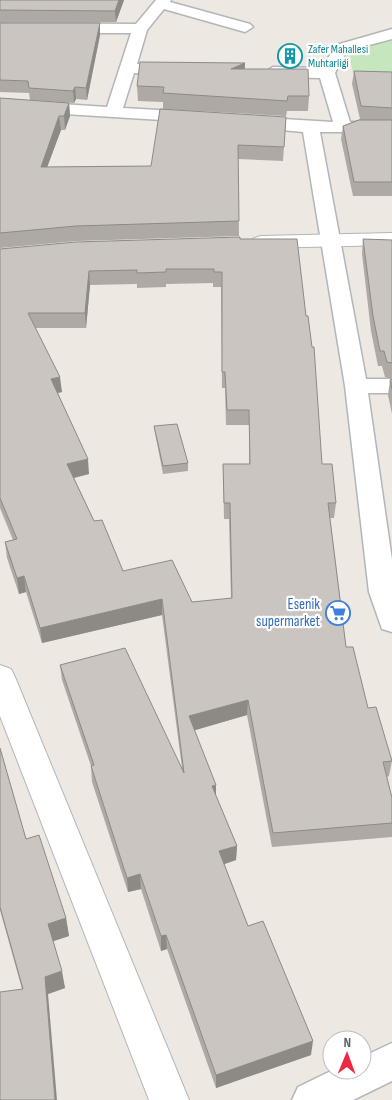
<svg xmlns="http://www.w3.org/2000/svg" width="392" height="1100" font-family="'Sofia Sans Condensed',sans-serif">
<style>
.green{fill:#c6e6bd}
.lines{fill:none;stroke-linecap:round;stroke-linejoin:round}
.street-casing{stroke:#b2b6b9;stroke-width:3}
.secondary-casing{stroke:#b1b7ba;stroke-width:2}
.street{fill:#fff;fill-rule:evenodd}
.secondary{fill:#fff;fill-rule:evenodd}
.wall{fill:#aea9a5;fill-rule:evenodd}
.shaded-wall{fill:#8d8a86}
.building{fill:#cac5c0;stroke:#8d8a86;fill-rule:evenodd}
.labels{text-anchor:middle;dominant-baseline:central;stroke-width:4.5;stroke-linejoin:round;paint-order:stroke}
.far-culture-label{font-size:12px;fill:#0d838f;stroke:#fff;text-anchor:start}
.shop-label{font-size:15px;fill:#366cbe;stroke:#fff;text-anchor:end}
</style>
<rect width="100%" height="100%" fill="#ede8e1"/>
<path class="green" d="M392,40V73H353L349,51Z"/>
<g class="lines">
<defs>
<path id="street" d="M156,0H171L170,2L250,24L253,27L245,32L164,9L147,30L137,64L174,65L182,70L174,75L134,73L123,108L194,112L200,113L202,117L200,121L194,122L0,110V100L107,107L131,33H0V23L136,24Z
M392,29V39L347,51L335,73L350,122H392V132H320L366,379H392V393H368L392,560V632L382,629L369,592L345,386L303,132L250,127L244,126L241,122L244,118L250,117L333,122L320,78L273,77L265,72L273,67L322,68L336,45Z
M392,1043V1081L353,1100H292L298,1087L333,1070H362V1057Z"/>
<path id="secondary" d="M392,233V245L261,248L254,246L251,242L254,238L261,236Z
M0,665L11,669L15,677L189,1100H149L0,716Z"/>
</defs>
<use href="#street" class="street-casing"/>
<use href="#secondary" class="secondary-casing"/>
<use href="#street" class="street"/>
<use href="#secondary" class="secondary"/>
</g>
<path class="wall" d="M0,0H124L116,22H0Z
M0,23H100V35L87,100L76,99L74,103L30,100L29,93L0,92Z
M245,63V69L309,96L308,111H287L286,116L163,109V102L138,101L137,86Z
M354,71L392,72V196H353L341,139L343,126L360,119L352,84Z
M0,98L69,103L70,116L65,130H61L47,167L151,166L286,117L283,161L238,159L239,236L77,241L0,248Z
M240,239L336,503L334,518H330L346,647L368,708L392,761L389,776L387,777L392,798V837L272,847L247,715L194,730L216,796L237,846L236,860L224,864L248,926L311,1055L216,1088L167,949L161,951L141,889L128,892L92,782L91,766L62,680L60,665L182,768L162,615L42,643L26,592L19,594L7,558L5,542L13,540L0,508V249ZM213,283V287H221L222,388H225L226,425H249V464H223L224,519H229L231,599L192,602L123,571L94,521L74,478L89,474L58,393L62,392L36,328H86L90,285L137,284V288L166,287V284Z
M363,239L392,240V379L385,377L382,366H378L371,331L362,254Z
M392,379V414L388,395L390,380Z
M154,426L188,463V471L163,474L155,433Z
M0,748L26,839L66,918L69,936L53,941L65,988L48,994L22,989L0,910Z"/>
<path class="shaded-wall" d="M119,0H124L116,22L115,11Z
M100,23V35L87,100L86,88Z
M245,63L244,78L231,69Z
M75,87L76,99L74,103L73,91Z
M69,103L70,116L65,130L64,116Z
M59,116L61,130L42,181L41,167Z
M89,271L90,285L86,328L85,313Z
M60,377L62,392L53,394L51,379Z
M88,459L89,474L69,479L67,464Z
M24,576L26,592L19,594L17,578Z
M162,599V615L42,643L40,628Z
M248,700L247,715L189,732V716Z
M216,785V800L212,786Z
M237,846L236,860L219,866V851Z
M140,874L141,889L128,892L127,878Z
M66,918L69,936L51,942L48,924Z
M166,935L167,949L161,951V936Z
M62,971L65,988L48,994L57,1100H55L45,977Z
M313,1041L311,1055L216,1088V1075Z"/>
<path class="building" d="M0,0H119L115,11L0,10Z
M0,23H100L86,88L75,87L73,91L29,88L28,81L0,80Z
M140,62L245,63L231,69H308L309,96H288L287,101L163,93L164,87L137,86Z
M354,71L392,72V108L361,106Z
M0,98L69,103L64,116H59L41,167L151,166L160,109L286,117L284,147L238,145L239,221L76,226L0,233Z
M359,120H392V182H354L343,126Z
M240,237V239H297L306,316H308L312,347H314L322,464H332L336,503H328L346,647H353L368,708L376,707L392,761L383,762L392,798V823L273,833L248,700L189,716L216,785L212,786L237,846L219,851L248,926L263,921L313,1041L216,1075L166,935L161,936L140,874L127,878L91,766L94,765L60,665L125,648L184,773L162,599L40,628L24,576L17,578L5,542L17,539L0,498V249L76,242ZM166,269H214V272H222V372H225L227,410H249L250,464H223L224,503H230L232,598L192,602L172,560L123,571L102,520L94,521L67,464L88,459L51,379L60,377L28,313H85L89,271L137,270V273L166,272Z
M363,239L392,240V363L387,362L384,351H380L373,316Z
M392,379V389L390,380Z
M177,424L188,463L163,466L154,426Z
M0,748L26,839L39,835L66,918L48,924L62,971L45,977L55,1100H0V992L23,989L0,907Z"/>
<defs>
<symbol id="building-ring" viewBox="-11 -11 22 22"><circle r="9.5" fill="#fff" stroke="#0f9aa8" stroke-width="1.5"/><path d="M-4-6H4V6H1V3H-1V6H-4ZM-2.5-4.3h1.7v1.8h-1.7ZM.8-4.3h1.7v1.8H.8ZM-2.5-1h1.7V.8h-1.7ZM.8-1h1.7V.8H.8Z" fill="#0f9aa8"/></symbol>
<symbol id="supermarket-ring" viewBox="-11 -11 22 22"><circle r="9.5" fill="#fff" stroke="#3f7fe0" stroke-width="1.5"/><path d="M-6-5.5h2.5l.6 2H6L4.5 2H-2.5L-4.4-4H-6ZM-1.5 3.2a1.3 1.3 0 1 0 .1 0ZM3 3.2a1.3 1.3 0 1 0 .1 0Z" fill="#3f7fe0"/></symbol>
</defs>
<g fill-rule="evenodd">
<use href="#building-ring" x="276" y="42" width="28" height="28"/>
<use href="#supermarket-ring" x="324" y="599" width="28" height="28"/>
</g>
<g class="labels">
<g class="far-culture-label">
<text x="308" y="49">Zafer Mahallesi<tspan x="308" dy="14">Muhtarligi</tspan></text>
</g>
<g class="shop-label">
<text x="320" y="604">Esenik<tspan x="320" dy="17">supermarket</tspan></text>
</g>
</g>
<g transform="translate(347 1055) rotate(1)"><circle r="24" fill="#ffffff" stroke="#bdbfc1"/>
<path d="M0-4L9 19L0 12L-9 19Z" fill="#ec2843"/>
<text y="-8" font-size="14" font-weight="bold" text-anchor="middle" fill="#5a6063">N</text>
</g>
</svg>
